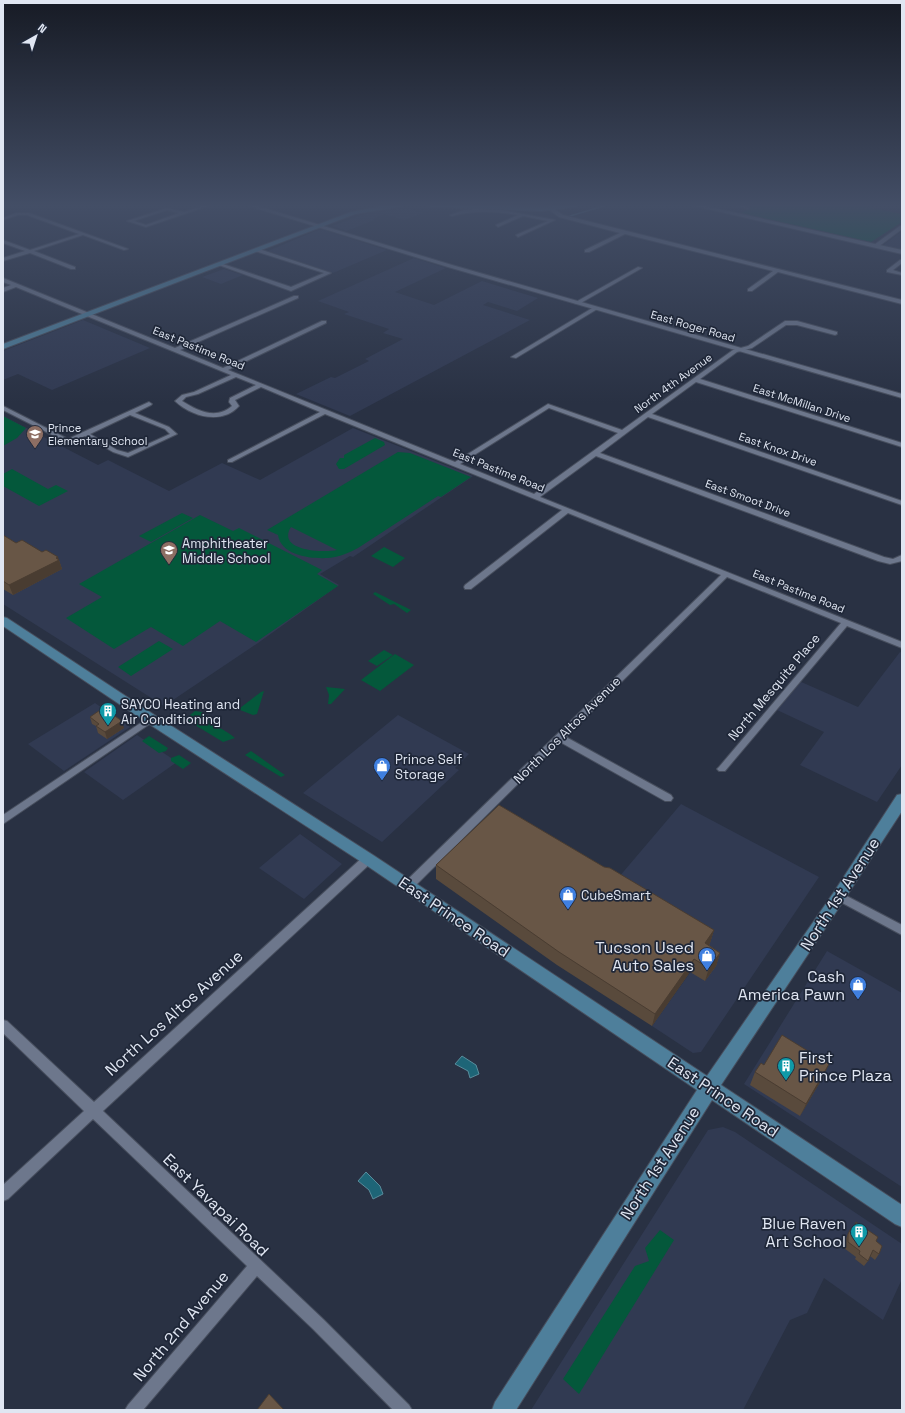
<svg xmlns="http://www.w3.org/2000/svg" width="905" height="1413" font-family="'Space Grotesk',sans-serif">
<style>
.built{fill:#313a52}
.green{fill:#04583b;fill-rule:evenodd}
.water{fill:#1e6577;stroke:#588c9c}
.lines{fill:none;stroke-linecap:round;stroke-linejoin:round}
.stream{stroke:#588c9c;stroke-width:1.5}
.minor-casing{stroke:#474e5d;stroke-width:2}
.tertiary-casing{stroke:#474e5d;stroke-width:2}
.secondary-casing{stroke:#474e5d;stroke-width:2}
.minor{fill:#6d778c;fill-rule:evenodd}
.tertiary{fill:#6d778c;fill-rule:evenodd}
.secondary{fill:#4e7f9b;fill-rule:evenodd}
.wall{fill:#594a3c}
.shaded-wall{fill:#493c31}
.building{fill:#685646;stroke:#493c31}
.labels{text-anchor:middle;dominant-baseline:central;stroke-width:3.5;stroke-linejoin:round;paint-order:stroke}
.far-street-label{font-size:11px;fill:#e0e6f2;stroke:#1f2738}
.far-poi-label{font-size:11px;fill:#e0e6f2;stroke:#1f2738;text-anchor:start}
.poi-label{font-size:13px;fill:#e0e6f2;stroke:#1f2738;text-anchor:start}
.street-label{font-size:13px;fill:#e0e6f2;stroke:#1f2738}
.near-street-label{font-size:16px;fill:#e0e6f2;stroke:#1f2738}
.near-poi-label{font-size:16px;fill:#e0e6f2;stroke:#1f2738;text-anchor:end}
</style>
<rect width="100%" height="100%" fill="#293143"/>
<path class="built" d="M406,208L423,213L404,220L384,214L373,219L375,220L346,231L332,226L367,213Z
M318,230H324L387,250L333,273L268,251Z
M901,232L902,250L882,246Z
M414,258L446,268L395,292L434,305L482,281L538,298L517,311L488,302L483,305L530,320L350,416L296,394L331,377L335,378L369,361L365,359L403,339L383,333L389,329L344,314L349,312L318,301Z
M224,269L243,275L221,284L202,277Z
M83,320L150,348L52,390L18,374L3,380V351Z
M3,416L98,465L108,460L169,491L222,463L260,480L353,428L473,476L353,557L350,556L320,574L339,585L258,643L164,706L3,604Z
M900,652L902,653V765L877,802L800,765L824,732L777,710L799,681L858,707Z
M95,703L130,727L64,771L28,744Z
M398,715L469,754L455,768L459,770L382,842L303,793Z
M137,735L177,762L123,800L84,772Z
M681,804L819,877L701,1052L693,1053L652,1026L704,953L613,884Z
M300,834L342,864L304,899L259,868Z
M827,951L902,993V1187L744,1084Z
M723,1127L735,1132L902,1244V1279L883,1320L824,1278L807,1313L790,1320L743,1410H531L708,1130Z"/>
<path class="green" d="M755,205H858L902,214V222L871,242L741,213Z
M3,416L26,428L17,438L3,446Z
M375,438L384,442L385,445L344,469H339L336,464L340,458H344V455Z
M398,452L410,453L471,477L441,497L438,496L358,548C349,553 339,557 328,558C312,559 281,556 278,535L267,530ZM291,527L337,550C324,553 276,551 291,527Z
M12,469L48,489L56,485L68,491L39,506L3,486V474Z
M182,513L193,518L151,542L139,536Z
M200,515L233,531L239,528L322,570L317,574L338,586L256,642L220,621L183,646L151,627L114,649L66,618L102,597L79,584Z
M384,547L405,558L393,567L371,556Z
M375,592L411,610L407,613L394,604L390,605L373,594Z
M159,641L173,649L131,676L118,667Z
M384,650L393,655L377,666L368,661Z
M395,654L414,665L380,691L361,680Z
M326,687L345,689L331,704H328L329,695Z
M264,691L257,714L253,715L240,710V708L261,692Z
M195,711L202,712C213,727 222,727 235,738L223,742L185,719Z
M149,736L168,748L166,751L159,753L142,741Z
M251,751L285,775L281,777L245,755Z
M179,755L191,763L183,769L171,761V758Z
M660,1230L674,1240L579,1394L563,1379L635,1266L649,1261L645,1248Z"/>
<path class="water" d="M462,1056L476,1065L479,1074L470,1078L468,1071L455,1064Z
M366,1172L380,1186L383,1194L373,1199L369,1190L358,1181Z"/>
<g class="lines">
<path class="stream" d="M570,216L607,205"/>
<defs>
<path id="minor" d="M205,205H211L146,227L127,221L167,208L184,212ZM167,210L179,213L146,225L134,221Z
M734,205H741L750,208L748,209Z
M548,207H552L563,215L902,300V304L778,272L752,291H748V289L773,271L625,234L589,252H585V250L620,233L559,217L548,209Z
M476,209L502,210L555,220L518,237L516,235L548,221L523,216L498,227L496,225L518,215C495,211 475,210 452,216L450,215L464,210Z
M16,213H29L128,249L124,250L83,235L34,251L75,267V269H71L30,253L3,261V258L25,251L3,243V240L30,250L79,234L27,215H18L3,220V218Z
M900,226H902V229L878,247H874V245Z
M255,249H259L331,273L291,291L216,264L220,263L291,287L324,273L255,251Z
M900,260H902V263L893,270L902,273V275L887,272V270Z
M638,267L642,268L579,304L574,303Z
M3,278L175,348L294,296H298V298L180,350L223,368L322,321H326V323L228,370L455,462L548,404L622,430L733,350L748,346L785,321H797L837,332V334L835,335L797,325H786L752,348L737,352L700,379L902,443V447L696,382L652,414L902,501V505L648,417L600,453L884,557L893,559L902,555V561L890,564L878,561L596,456L540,497L902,642V648L847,626L725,771H719L717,769L719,767L841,623L727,577L566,737L671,795L673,798L671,801H665L560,742L412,889L408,890L404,889L403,886L404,883L721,575L568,513L471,589H465L464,587L465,585L562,510L325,414L232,462H228V460L320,412L261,387L235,400L239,406C222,425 192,417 175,401L182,395L194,392L231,375L16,287L3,292V288L11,285L3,282ZM236,377L256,385L230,398L229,402L232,406C216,420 198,411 182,401L186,397L198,394ZM549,408L618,433L534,494L460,464Z
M594,307L599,308L516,358L511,357Z
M149,402L152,404L151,405L135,413L169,427L177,434L128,457L113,452L85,436L70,442H66L3,410V406L5,407L68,439ZM130,415L165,429L170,434L128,453L117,450L90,434Z
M151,716L154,717L156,719L154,721L3,824V815Z
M368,855L372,856L373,859L372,862L103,1111L323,1319L409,1405L412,1410H393L313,1329L257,1276L143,1410H125L128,1405L247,1266L93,1119L8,1199L3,1201V1185L84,1111L3,1033V1020L7,1021L94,1102L364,856Z
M839,892L902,925V935L835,899L834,896L835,893Z"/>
<path id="tertiary" d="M246,205H254L452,265L902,394V398L448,267Z
M691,205H701L902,250V254Z"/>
<path id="secondary" d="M387,205H403L400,207L355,214L3,349V344L351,212Z
M428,205L541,207L578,205L575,207L541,211L431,207Z
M3,617L7,618L156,716L373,855L707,1076L834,892L897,795L902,794V811L844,900L721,1085L902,1205V1227L895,1224L712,1100L516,1410H492L495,1402L697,1090L363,863L146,722L3,626Z"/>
</defs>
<use href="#minor" class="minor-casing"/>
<use href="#tertiary" class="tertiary-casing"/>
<use href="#secondary" class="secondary-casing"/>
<use href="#minor" class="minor"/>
<use href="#tertiary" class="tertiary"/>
<use href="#secondary" class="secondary"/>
</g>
<path class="wall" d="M3,535L16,543L42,552L59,560L62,569L13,595L3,589Z
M90,717L124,728L107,739L98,733L96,726L92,724Z
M436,865L604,867L714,930L710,943L709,945L720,953L716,966L705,981L690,972L652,1026L557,965L436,879Z
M764,1065L823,1077L800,1116L750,1085L755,1072Z
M856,1222L876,1241L879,1254L875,1260L870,1256L868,1261L864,1266L855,1259L856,1257L844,1248L845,1240L848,1234Z"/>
<path class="shaded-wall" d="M58,557L62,569L13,595L9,585Z
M122,721L124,728L107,739L105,732Z
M714,930L710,943L702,956L705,943Z
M720,953L716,966L705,981L709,968Z
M694,959L690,972L652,1026L655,1014Z
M829,1064L823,1077L800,1116L806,1104Z"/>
<path class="building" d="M3,535L16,543L22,540L42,552L46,550L58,557L56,558L59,560L9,585L3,581Z
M103,708L122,721L105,732L96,726L99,724L90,717Z
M499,805L604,867L610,868L714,930L705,943L720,953L709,968L694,959L655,1014L559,952L436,865Z
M782,1035L829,1064L806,1104L755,1072L761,1063L764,1065Z
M856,1222L878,1237L876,1241L882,1246L879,1254L873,1250L868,1261L859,1254L860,1251L848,1242V1234L851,1228L853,1230Z
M269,1394L284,1410H257Z"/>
<linearGradient id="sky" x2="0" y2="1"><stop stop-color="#171b25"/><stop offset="0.51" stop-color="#434e66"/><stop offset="1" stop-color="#434e66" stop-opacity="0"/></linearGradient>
<rect width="905" height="403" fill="url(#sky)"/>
<defs>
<symbol id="school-pin" viewBox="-11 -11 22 30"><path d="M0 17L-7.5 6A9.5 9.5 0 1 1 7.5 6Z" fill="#8d6e63" stroke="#1f2738"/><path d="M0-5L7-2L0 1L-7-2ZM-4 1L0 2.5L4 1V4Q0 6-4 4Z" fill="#fff"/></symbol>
<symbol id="building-pin" viewBox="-11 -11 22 30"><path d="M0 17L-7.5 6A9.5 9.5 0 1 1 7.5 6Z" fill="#0f9aa8" stroke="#1f2738"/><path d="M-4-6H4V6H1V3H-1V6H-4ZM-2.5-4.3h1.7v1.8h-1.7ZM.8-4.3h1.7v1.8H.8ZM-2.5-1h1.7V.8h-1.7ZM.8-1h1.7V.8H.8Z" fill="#fff"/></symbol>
<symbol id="shop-pin" viewBox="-11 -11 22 30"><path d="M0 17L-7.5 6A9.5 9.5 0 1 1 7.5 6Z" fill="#3f7fe0" stroke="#1f2738"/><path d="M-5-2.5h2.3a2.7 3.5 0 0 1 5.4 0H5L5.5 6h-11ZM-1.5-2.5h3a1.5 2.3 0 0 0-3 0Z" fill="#fff"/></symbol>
</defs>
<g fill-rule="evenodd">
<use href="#school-pin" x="25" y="424" width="20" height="27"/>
<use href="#school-pin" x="159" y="540" width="20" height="27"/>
<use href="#building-pin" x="98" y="701" width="20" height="27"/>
<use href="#shop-pin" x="372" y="756" width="20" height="27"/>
<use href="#shop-pin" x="558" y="885" width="20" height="27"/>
<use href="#shop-pin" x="697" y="946" width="20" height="27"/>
<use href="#shop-pin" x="848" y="975" width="20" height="27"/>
<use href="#building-pin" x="776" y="1056" width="20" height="27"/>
<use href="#building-pin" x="849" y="1222" width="20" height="27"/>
</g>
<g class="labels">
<g class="far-street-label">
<text transform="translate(693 326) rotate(16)">East Roger Road</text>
<text transform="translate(199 348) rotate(22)">East Pastime Road</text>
<text transform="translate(673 383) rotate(-36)">North 4th Avenue</text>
<text transform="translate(802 403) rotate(18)">East McMillan Drive</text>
<text transform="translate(778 449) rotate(19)">East Knox Drive</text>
<text transform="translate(499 470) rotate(22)">East Pastime Road</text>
<text transform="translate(748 498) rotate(20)">East Smoot Drive</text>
<text transform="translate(799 591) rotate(22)">East Pastime Road</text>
</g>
<g class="far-poi-label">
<text x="48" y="428">Prince<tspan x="48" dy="13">Elementary School</tspan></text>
</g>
<g class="poi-label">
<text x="182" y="543">Amphitheater<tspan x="182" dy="15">Middle School</tspan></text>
<text x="121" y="704">SAYCO Heating and<tspan x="121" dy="15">Air Conditioning</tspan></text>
<text x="395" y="759">Prince Self<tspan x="395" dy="15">Storage</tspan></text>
<text x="581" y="895">CubeSmart</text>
</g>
<g class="street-label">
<text transform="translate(774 687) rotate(-50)">North Mesquite Place</text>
<text transform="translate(567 730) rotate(-45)">North Los Altos Avenue</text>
</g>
<g class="near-street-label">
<text transform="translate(840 894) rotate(-57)">North 1st Avenue</text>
<text transform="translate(454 917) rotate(34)">East Prince Road</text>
<text transform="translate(174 1013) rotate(-42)">North Los Altos Avenue</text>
<text transform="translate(723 1097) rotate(34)">East Prince Road</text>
<text transform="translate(660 1163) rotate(-57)">North 1st Avenue</text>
<text transform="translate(216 1205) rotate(44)">East Yavapai Road</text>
<text transform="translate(181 1326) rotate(-50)">North 2nd Avenue</text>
</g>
<g class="near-poi-label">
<text x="694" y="947">Tucson Used<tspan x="694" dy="18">Auto Sales</tspan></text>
<text x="845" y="976">Cash<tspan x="845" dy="18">America Pawn</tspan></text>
<text x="799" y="1057" text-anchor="start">First<tspan x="799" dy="18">Prince Plaza</tspan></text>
<text x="846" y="1223">Blue Raven<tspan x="846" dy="18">Art School</tspan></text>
</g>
</g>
<rect width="905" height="1413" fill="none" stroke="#e0e6f2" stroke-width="8"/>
<g transform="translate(36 36) rotate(39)" stroke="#1f2738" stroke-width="3" paint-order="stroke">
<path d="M0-3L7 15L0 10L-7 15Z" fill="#e0e6f2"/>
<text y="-6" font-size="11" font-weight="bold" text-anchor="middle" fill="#e0e6f2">N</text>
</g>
</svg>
